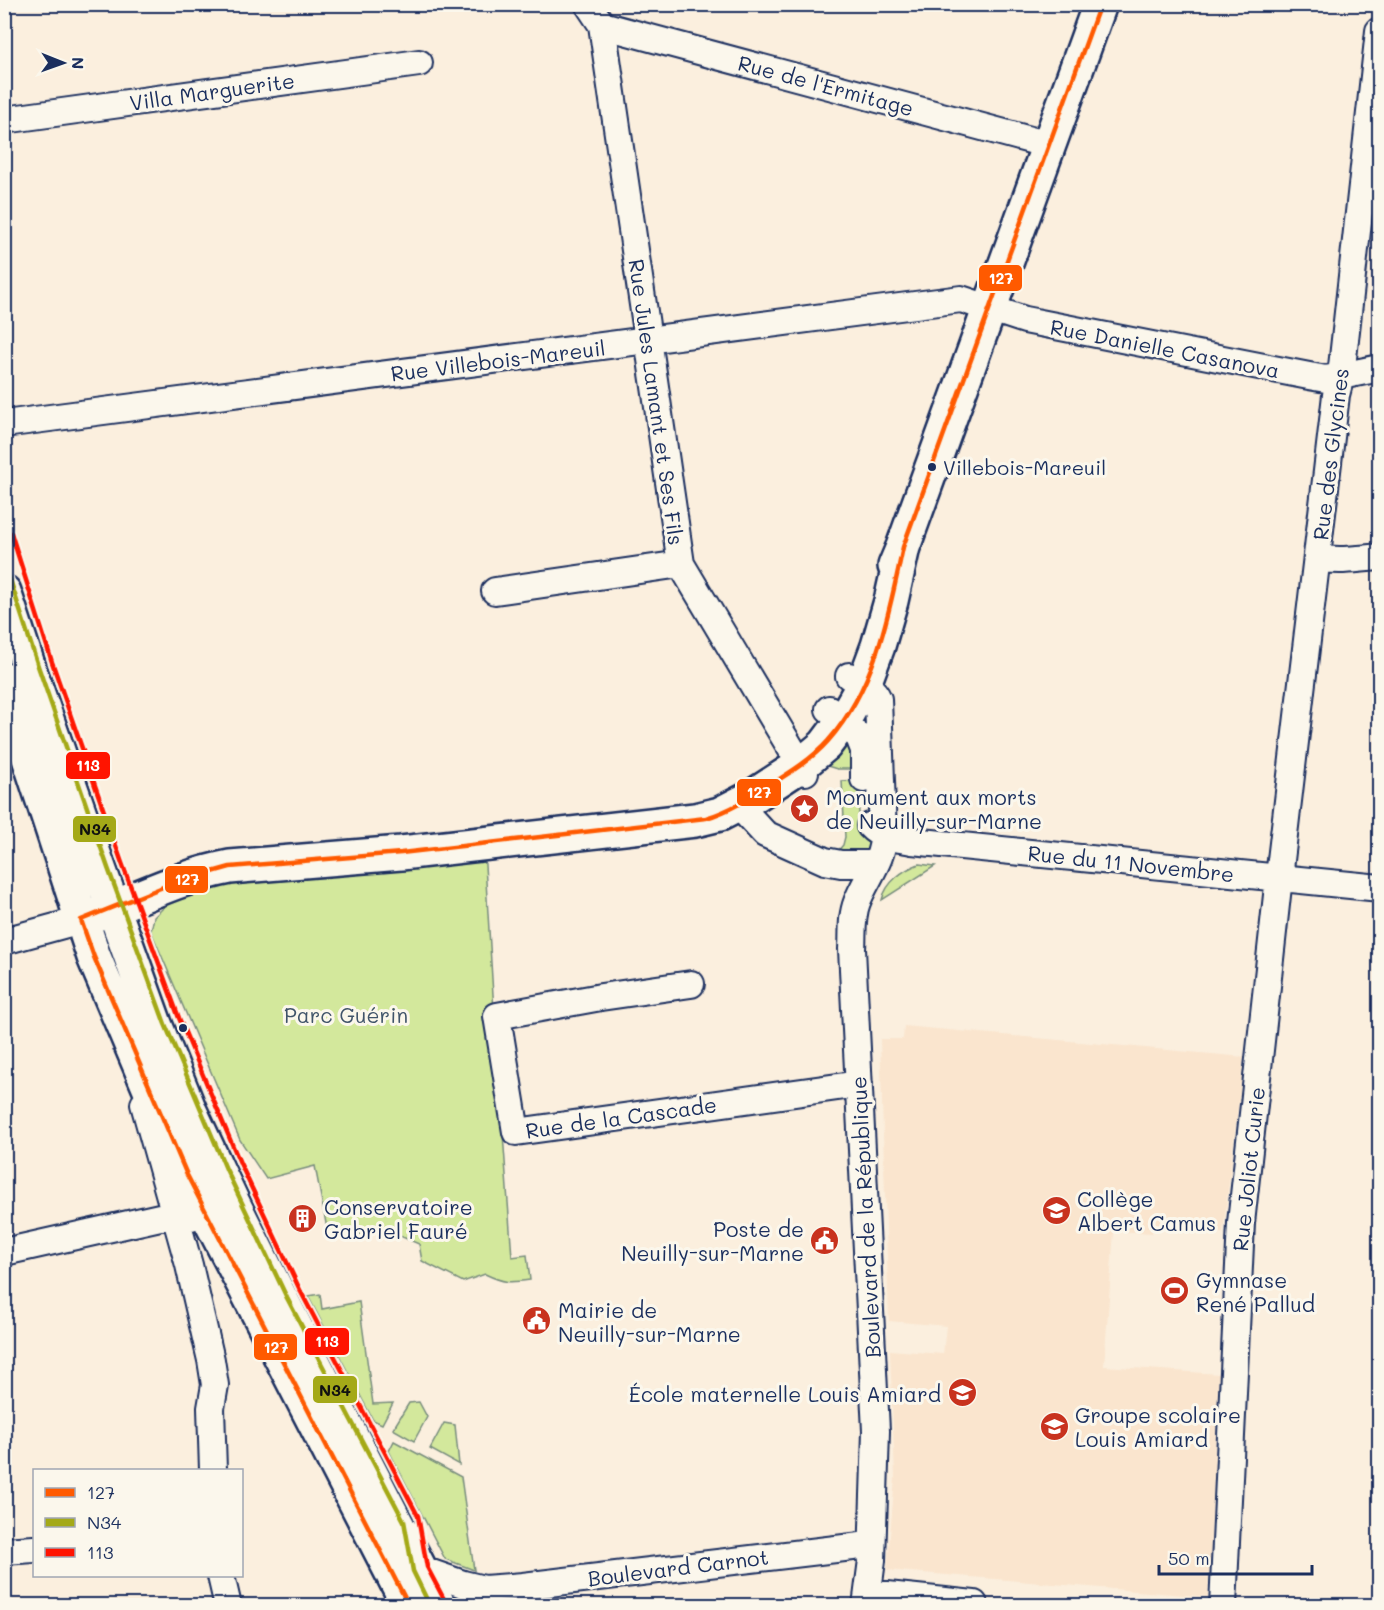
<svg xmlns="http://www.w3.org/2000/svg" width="1384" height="1610" font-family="Mali,sans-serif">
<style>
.built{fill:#fae5ce}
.green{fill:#d3e89c;stroke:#778c7d;stroke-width:1.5}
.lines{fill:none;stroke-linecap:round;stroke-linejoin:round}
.minor-casing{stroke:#1b2f5e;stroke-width:30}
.major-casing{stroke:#1b2f5e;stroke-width:38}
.minor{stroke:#fbf7ec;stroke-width:26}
.major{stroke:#fbf7ec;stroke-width:33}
.bus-1-casing{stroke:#fbf7ec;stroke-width:9}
.bus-2-casing{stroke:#fbf7ec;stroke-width:9}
.bus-3-casing{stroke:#fbf7ec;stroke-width:9}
.bus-1{stroke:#ff5a00;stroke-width:4.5}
.bus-2{stroke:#a4a918;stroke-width:4.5}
.bus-3{stroke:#ff1400;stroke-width:4.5}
.bus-dot{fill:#1b2f5e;stroke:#fbf7ec;stroke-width:2}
.labels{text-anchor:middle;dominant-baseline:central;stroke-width:6;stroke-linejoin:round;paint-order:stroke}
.bus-label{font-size:20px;fill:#1b2f5e;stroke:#fbf7ec;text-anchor:start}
.street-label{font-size:21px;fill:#1b2f5e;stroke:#fbf7ec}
.poi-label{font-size:21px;fill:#1b2f5e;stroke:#fbf7ec;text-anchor:start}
.park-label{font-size:21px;fill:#40546a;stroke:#fbf7ec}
.line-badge{stroke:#fbf7ec;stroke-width:2}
.badge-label{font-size:16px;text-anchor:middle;font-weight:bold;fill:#fff}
.pale-badge-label{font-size:16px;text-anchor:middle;font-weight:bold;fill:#111}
</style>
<rect width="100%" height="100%" fill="#fbefde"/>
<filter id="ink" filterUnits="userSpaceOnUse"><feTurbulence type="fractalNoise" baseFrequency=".0167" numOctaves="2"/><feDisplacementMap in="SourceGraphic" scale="12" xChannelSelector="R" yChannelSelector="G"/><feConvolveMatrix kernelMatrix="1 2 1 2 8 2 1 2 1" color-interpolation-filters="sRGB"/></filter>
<g filter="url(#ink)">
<path class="built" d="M904,1026L1244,1057L1223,1233L1153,1227L1152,1233L1114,1231L1104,1366L1219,1374L1208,1597L887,1570L895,1478L890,1350L943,1354L946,1326L889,1321L880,1039H903Z"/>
<path class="green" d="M852,741L857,769H837L821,764L838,742Z
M857,780L860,830L873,842L874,851L836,853L843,845L845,837L842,781Z
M484,849L494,1011L512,1257L527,1255L530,1280C509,1283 504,1283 485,1274L463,1282L422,1261L419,1244L386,1230L329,1239L315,1166L266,1179L240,1140L151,931L154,917L165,906L196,888Z
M919,864L935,866L882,900C886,882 903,870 919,864Z
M320,1294L322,1309L359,1302L373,1404L393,1403L382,1424L373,1420L308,1296Z
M419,1402L427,1417L414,1441L393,1429L409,1403Z
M444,1423L455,1425L459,1465L430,1449Z
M394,1441L461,1477L474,1570L445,1559L389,1451Z"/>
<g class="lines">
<defs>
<path id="minor" d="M588,4L602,25L681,564L805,772
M602,25L1049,145
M4,120L419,63
M4,424L961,299L1025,320L1309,376L1326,379L1380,368
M1317,558C1338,562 1358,559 1380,557
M495,591L681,564
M849,676C860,682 873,687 878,699L883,835C884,859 865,880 857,902C851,917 853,934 852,949L876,1431L872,1560L866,1606
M829,709L859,737L864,750V779
M738,805L765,834L825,861L841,864H875
M870,826C881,838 897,838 912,841L1380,888
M4,941L81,920
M691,984L601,997L497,1016L516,1132L859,1084
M144,1104L189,1265L211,1360L215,1385L211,1408L213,1470
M4,1252L160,1217H191
M4,1551L34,1549
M420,1569L463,1584L484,1589L523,1586L861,1546L872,1547
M221,1576L228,1606
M868,1593L974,1604
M1223,1606L1241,1223L1279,877L1336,395L1341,376L1379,31"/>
<path id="major" d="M895,566L903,547L1100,4
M4,592L30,671L100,871L155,1024L190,1111L234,1205L282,1301L439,1606
M4,679L29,758L94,957L164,1123L187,1175L409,1606
M94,915C139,898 182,876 230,867L401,853L695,820L720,814L749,799L801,765L825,745L843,721L864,684L878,646L891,601L903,547"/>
</defs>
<use href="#minor" class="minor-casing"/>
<use href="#major" class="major-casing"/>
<use href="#minor" class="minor"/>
<use href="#major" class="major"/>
<defs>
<path id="bus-1" d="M409,1606L187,1175L94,957L81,920L173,883L230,867L401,853L706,818C730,811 750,798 770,785C791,772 812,759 828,741C875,688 889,614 903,547L1100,4"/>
<path id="bus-2" d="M4,561L38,666L108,868L165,1024L226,1169L287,1298L404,1521L413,1571L430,1606"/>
<path id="bus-3" d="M11,533L52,662L122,863L179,1018L240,1163L301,1292L418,1516L427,1567L446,1603"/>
</defs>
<use href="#bus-1" class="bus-1-casing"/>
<use href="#bus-2" class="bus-2-casing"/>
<use href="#bus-3" class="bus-3-casing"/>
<use href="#bus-1" class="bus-1"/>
<use href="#bus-2" class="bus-2"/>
<use href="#bus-3" class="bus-3"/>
</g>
</g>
<defs>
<symbol id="sight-disc" viewBox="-11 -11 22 22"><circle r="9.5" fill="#c8321e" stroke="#fbf7ec"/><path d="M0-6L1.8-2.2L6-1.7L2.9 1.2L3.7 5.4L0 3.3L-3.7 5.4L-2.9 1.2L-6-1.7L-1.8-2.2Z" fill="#fff"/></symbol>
<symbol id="school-disc" viewBox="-11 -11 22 22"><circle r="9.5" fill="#c8321e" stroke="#fbf7ec"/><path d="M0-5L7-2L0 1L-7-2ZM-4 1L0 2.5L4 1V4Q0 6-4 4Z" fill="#fff"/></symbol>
<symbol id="building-disc" viewBox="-11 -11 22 22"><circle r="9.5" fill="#c8321e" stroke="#fbf7ec"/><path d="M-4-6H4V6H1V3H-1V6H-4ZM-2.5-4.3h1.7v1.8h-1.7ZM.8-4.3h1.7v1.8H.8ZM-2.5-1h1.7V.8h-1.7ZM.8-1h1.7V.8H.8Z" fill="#fff"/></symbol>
<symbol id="civic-disc" viewBox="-11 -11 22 22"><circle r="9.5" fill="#c8321e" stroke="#fbf7ec"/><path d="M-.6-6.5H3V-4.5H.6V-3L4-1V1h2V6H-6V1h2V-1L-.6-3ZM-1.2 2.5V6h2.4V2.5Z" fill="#fff"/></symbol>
<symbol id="stadium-disc" viewBox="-11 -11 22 22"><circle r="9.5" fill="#c8321e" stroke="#fbf7ec"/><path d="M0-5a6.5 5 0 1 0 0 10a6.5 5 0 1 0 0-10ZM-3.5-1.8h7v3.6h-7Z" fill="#fff"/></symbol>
</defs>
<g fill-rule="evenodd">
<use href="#sight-disc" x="788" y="792" width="33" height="33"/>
<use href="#school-disc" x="1040" y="1194" width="33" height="33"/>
<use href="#building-disc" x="286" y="1202" width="33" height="33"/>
<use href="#civic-disc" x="808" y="1224" width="33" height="33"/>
<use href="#stadium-disc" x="1158" y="1274" width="33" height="33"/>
<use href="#civic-disc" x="520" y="1304" width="33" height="33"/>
<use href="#school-disc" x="946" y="1376" width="33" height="33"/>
<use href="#school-disc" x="1038" y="1410" width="33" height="33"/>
</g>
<g class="bus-dot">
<circle cx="932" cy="467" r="5"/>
<circle cx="183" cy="1028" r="5"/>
</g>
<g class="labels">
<g class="bus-label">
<text x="943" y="467">Villebois-Mareuil</text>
</g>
<g class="street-label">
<text transform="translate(826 85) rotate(15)">Rue de l'Ermitage</text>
<text transform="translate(212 91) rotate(-8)">Villa Marguerite</text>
<text transform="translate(1165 348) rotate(11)">Rue Danielle Casanova</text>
<text transform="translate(498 360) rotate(-7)">Rue Villebois-Mareuil</text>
<text transform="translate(657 402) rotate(82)">Rue Jules Lamant et Ses Fils</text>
<text transform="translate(1330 454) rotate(-83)">Rue des Glycines</text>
<text transform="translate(1131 863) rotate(6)">Rue du 11 Novembre</text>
<text transform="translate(621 1117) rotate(-8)">Rue de la Cascade</text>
<text transform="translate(1248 1169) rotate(-84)">Rue Joliot Curie</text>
<text transform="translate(865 1217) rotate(-93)">Boulevard de la République</text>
<text transform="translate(678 1567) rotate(-7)">Boulevard Carnot</text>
</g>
<g class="poi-label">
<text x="826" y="796">Monument aux morts<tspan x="826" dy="24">de Neuilly-sur-Marne</tspan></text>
<text x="1077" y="1198">Collège<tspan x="1077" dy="24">Albert Camus</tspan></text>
<text x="324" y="1206">Conservatoire<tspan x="324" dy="24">Gabriel Fauré</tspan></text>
<text x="804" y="1228" text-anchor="end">Poste de<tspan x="804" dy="24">Neuilly-sur-Marne</tspan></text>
<text x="1196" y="1279">Gymnase<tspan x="1196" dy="24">René Pallud</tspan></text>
<text x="558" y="1309">Mairie de<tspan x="558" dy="24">Neuilly-sur-Marne</tspan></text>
<text x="941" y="1393" text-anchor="end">École maternelle Louis Amiard</text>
<text x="1075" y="1414">Groupe scolaire<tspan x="1075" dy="24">Louis Amiard</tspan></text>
</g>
<g class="park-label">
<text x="346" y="1014">Parc Guérin</text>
</g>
</g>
<g class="line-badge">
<rect x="978" y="264" width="45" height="28" rx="6" fill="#ff5a00"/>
<rect x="65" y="751" width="46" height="29" rx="6" fill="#ff1400"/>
<rect x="736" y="778" width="46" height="29" rx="6" fill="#ff5a00"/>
<rect x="72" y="815" width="45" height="28" rx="6" fill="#a4a918"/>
<rect x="164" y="865" width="45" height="29" rx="6" fill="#ff5a00"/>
<rect x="304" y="1327" width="46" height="29" rx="6" fill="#ff1400"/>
<rect x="253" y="1333" width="45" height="28" rx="6" fill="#ff5a00"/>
<rect x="312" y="1375" width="46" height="29" rx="6" fill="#a4a918"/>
</g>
<g class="badge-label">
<text x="1001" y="284">127</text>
<text x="88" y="771">113</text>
<text x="759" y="798">127</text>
<text x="187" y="885">127</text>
<text x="327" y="1347">113</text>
<text x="276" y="1353">127</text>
</g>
<g class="pale-badge-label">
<text x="95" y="835">N34</text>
<text x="335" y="1396">N34</text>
</g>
<rect width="1384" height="1610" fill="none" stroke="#fbf7ec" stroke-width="24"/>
<rect x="12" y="12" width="1360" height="1586" fill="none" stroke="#1b2f5e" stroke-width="2" filter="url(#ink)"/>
<rect x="33" y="1469" width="210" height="108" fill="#fbf7ec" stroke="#a1a7b3" stroke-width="1.5"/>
<rect x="45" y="1488" width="30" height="9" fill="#ff5a00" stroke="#a1a7b3" stroke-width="1.5"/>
<text x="87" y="1499" font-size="18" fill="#1b2f5e">127</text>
<rect x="45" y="1518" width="30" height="9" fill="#a4a918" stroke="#a1a7b3" stroke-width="1.5"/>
<text x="87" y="1529" font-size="18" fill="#1b2f5e">N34</text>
<rect x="45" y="1548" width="30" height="9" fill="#ff1400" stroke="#a1a7b3" stroke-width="1.5"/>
<text x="87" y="1559" font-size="18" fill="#1b2f5e">113</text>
<g transform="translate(63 63) rotate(91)" stroke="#fbf7ec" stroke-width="4.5" paint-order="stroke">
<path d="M0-4.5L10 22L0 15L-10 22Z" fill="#1b2f5e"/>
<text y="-9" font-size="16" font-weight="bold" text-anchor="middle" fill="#1b2f5e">N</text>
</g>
<path d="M1159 1565v9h153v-9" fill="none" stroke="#1b2f5e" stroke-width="3"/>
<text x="1168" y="1565" font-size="18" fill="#1b2f5e" stroke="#fbf7ec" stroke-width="4.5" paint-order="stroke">50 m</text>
</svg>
